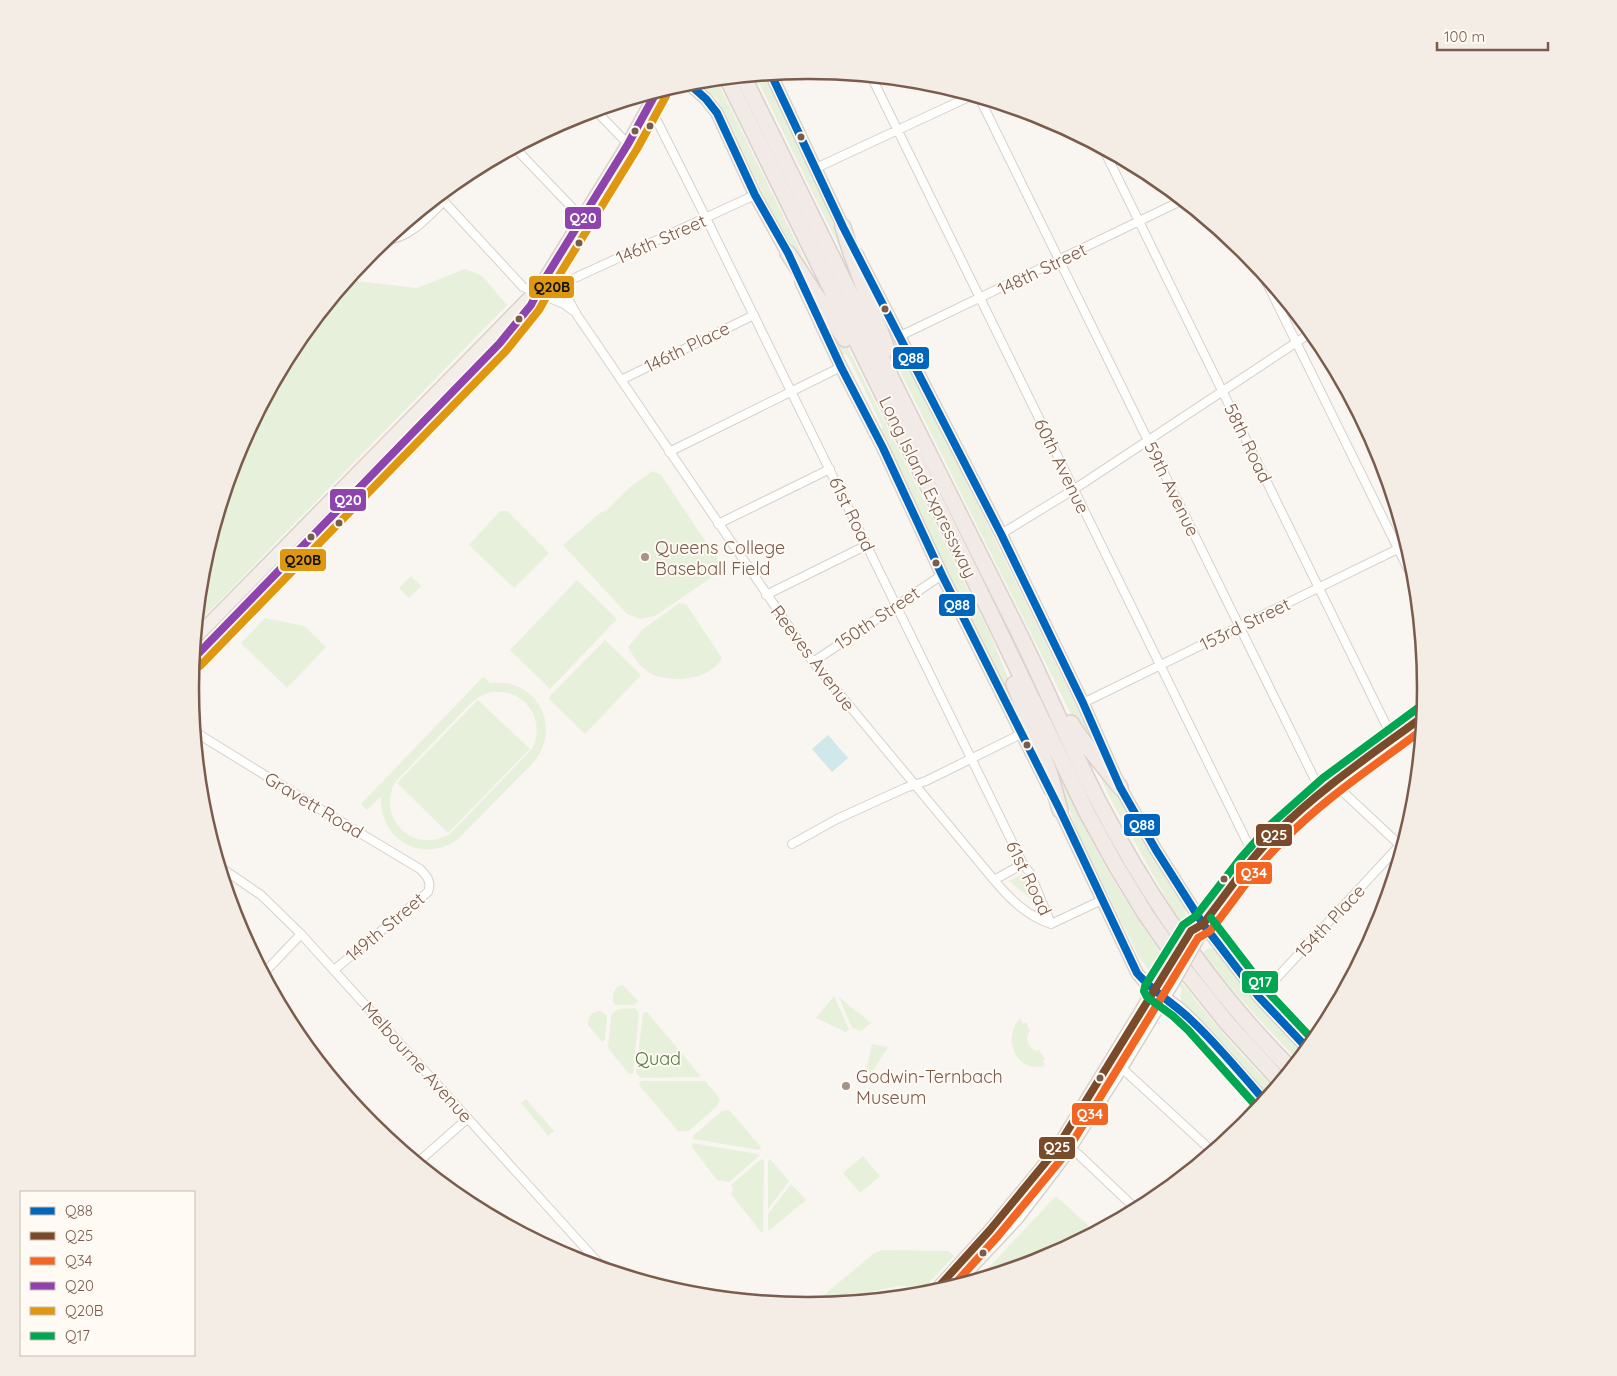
<svg xmlns="http://www.w3.org/2000/svg" width="1617" height="1376" font-family="Quicksand,sans-serif">
<style>
.green{fill:#e7f0db;fill-rule:evenodd}
.water{fill:#d0e8ea}
.lines{fill:none;stroke-linecap:round;stroke-linejoin:round}
.street-casing{stroke:#d7d1cb;stroke-width:10}
.secondary-casing{stroke:#d9d2cb;stroke-width:14}
.primary-casing{stroke:#dad1cc;stroke-width:15}
.highway-casing{stroke:#dad1cc;stroke-width:18}
.street{stroke:#fefefd;stroke-width:8}
.secondary{stroke:#fefefd;stroke-width:11}
.primary{stroke:#f3eee8;stroke-width:12}
.highway{stroke:#f2eae7;stroke-width:15}
.secondary-bridge-casing{stroke:#d9d2cb;stroke-width:14;stroke-linecap:butt}
.secondary-bridge{stroke:#fefefd;stroke-width:11}
.bus-1-casing{stroke:#fffaf3;stroke-width:11}
.bus-2-casing{stroke:#fffaf3;stroke-width:11}
.bus-3-casing{stroke:#fffaf3;stroke-width:11}
.bus-4-casing{stroke:#fffaf3;stroke-width:11}
.bus-5-casing{stroke:#fffaf3;stroke-width:11}
.bus-6-casing{stroke:#fffaf3;stroke-width:11}
.bus-1{stroke:#0065bd;stroke-width:8}
.bus-2{stroke:#7a4b2a;stroke-width:8}
.bus-3{stroke:#f26522;stroke-width:8}
.bus-4{stroke:#8e44ad;stroke-width:8}
.bus-5{stroke:#de970f;stroke-width:8}
.bus-6{stroke:#00a651;stroke-width:8}
.bus-dot{fill:#7a5c4d;stroke:#fffaf3;stroke-width:2}
.poi-dot{fill:#a69286;stroke:#fffaf3;stroke-width:2}
.labels{text-anchor:middle;dominant-baseline:central;stroke-width:4;stroke-linejoin:round;paint-order:stroke}
.street-label{font-size:18px;fill:#7a5c4d;stroke:#fffaf3}
.poi-label{font-size:18px;fill:#7a5c4d;stroke:#fffaf3;text-anchor:start}
.park-label{font-size:18px;fill:#537a41;stroke:#fffaf3}
.rim{fill:none;stroke:#7a5c4d;stroke-width:2.5}
.line-badge{stroke:#fffaf3;stroke-width:2}
.badge-label{font-size:14px;text-anchor:middle;font-weight:bold;fill:#fff}
.pale-badge-label{font-size:14px;text-anchor:middle;font-weight:bold;fill:#111}
</style>
<rect width="100%" height="100%" fill="#f9f5f0"/>
<path class="green" d="M764,74L834,216L858,285L755,75Z
M716,79L824,299L789,248L725,114L717,99L697,81Z
M465,269L482,276L507,305L197,624L202,567L238,451L295,344L348,280L417,288Z
M865,279H867L1095,744L1078,728L901,373Z
M822,315L844,340L990,634L1027,724L1024,726L878,431L883,428L851,362L846,354L842,355Z
M653,471L661,475L724,569L655,616L640,619L627,614L563,545L600,513L607,510L630,487Z
M500,511H507L549,553L514,588L469,545Z
M411,576L421,586L409,598L399,588Z
M577,580L617,619L550,689L510,650Z
M679,603L686,604L722,658C710,680 675,683 654,675C642,670 634,658 628,647L642,630Z
M265,618L304,626L326,647L287,688L241,643Z
M605,640L641,675L585,734L548,698Z
M483,677L490,683C537,677 564,728 532,764L457,840C421,864 379,839 381,796L367,810L361,804ZM491,692C524,688 547,719 532,749L450,834C414,855 376,819 395,782L471,703L480,696Z
M478,700L530,749L448,833L397,783Z
M1052,761C1073,803 1093,846 1117,886C1161,959 1214,1029 1275,1089L1270,1095L1230,1054L1202,1021L1182,1002L1180,996L1182,988L1147,968L1139,957L1080,838L1061,788Z
M1094,764L1118,792L1167,881L1185,908L1186,916L1181,924L1112,802Z
M1023,874L1035,902L1009,881Z
M1208,948L1214,949L1260,1008L1304,1054L1298,1061C1265,1026 1233,992 1203,953Z
M623,985L638,1001L635,1005H615L613,1002C612,993 615,986 623,985Z
M834,996L849,1029L846,1032L816,1018Z
M839,997L871,1023L861,1031L852,1028Z
M635,1008L639,1013L633,1073L629,1074L608,1048L611,1016C616,1007 626,1009 635,1008Z
M600,1011L604,1013L607,1017L605,1040L602,1042L588,1025C588,1017 591,1012 600,1011Z
M647,1012L699,1074L700,1077L641,1078L636,1073L643,1013Z
M1020,1018L1023,1024L1026,1022L1030,1031C1024,1039 1028,1046 1036,1051L1039,1050L1045,1059L1043,1061L1045,1066C1015,1073 1002,1039 1020,1018Z
M872,1044L888,1047L869,1077L867,1076L866,1072Z
M641,1081H705L720,1099L717,1106L689,1131H678L639,1085Z
M526,1099L554,1131L548,1136L521,1103Z
M729,1110L761,1147L759,1150L693,1139V1136L722,1111Z
M692,1143L758,1154L759,1156L729,1182L717,1180L692,1147Z
M863,1156L880,1176L860,1193L843,1173Z
M761,1159L764,1161L763,1232H761L731,1194L733,1189L731,1185Z
M770,1159L789,1181L768,1209V1161Z
M791,1184L806,1200L770,1230L768,1229V1214Z
M1056,1196L1095,1232L1045,1259L978,1279Z
M883,1250L949,1251L954,1256L925,1287L897,1286L871,1292L872,1295C888,1289 901,1287 918,1289L919,1292L916,1295L811,1306L874,1253Z"/>
<path class="water" d="M828,735L848,758L832,772L812,749Z"/>
<g class="lines">
<defs>
<path id="street" d="M871,76L1249,846L1258,853
M979,97L1316,782L1342,791L1403,848
M649,105L706,218L1023,864L1030,873L1051,924
M595,110L628,144
M515,148L582,218
M1103,148L1393,739
M816,168L973,95
M439,196L523,287L564,304L576,313
M385,240C409,239 428,217 444,201
M1260,269L1417,587
M549,271L566,282
M566,282L564,292L577,315L813,662L994,880C1010,899 1027,916 1051,924L1102,900
M566,282L755,195
M900,336L1183,200
M621,380L754,315
M669,452L841,367
M718,524L830,469
M1001,534L1073,490L1312,332
M766,595L867,545
M813,662L942,575
M1083,703L1408,544
M1406,730L1421,744
M195,732L320,809L420,869C427,876 432,882 428,892L334,970
M792,844L837,819L905,788L926,781L1021,734
M220,867L261,895L301,934L604,1269
M994,880L1023,864
M264,973L301,934
M1259,997L1400,845
M1112,1059L1213,1152
M1067,1145L1078,1154L1137,1210
M417,1163L467,1119"/>
<path id="secondary" d="M771,74L846,233
M687,82L706,99L717,113L755,195L791,260
M857,254L1001,534L1083,703L1120,787L1156,850L1203,924L1259,997L1308,1049
M801,282L841,367L883,448L942,575L1050,790
M1057,804L1137,973L1147,985L1179,1008L1195,1023L1265,1101
M1200,931L1203,924C1227,893 1249,860 1277,832C1321,788 1374,754 1424,716
M954,1286L1017,1219L1065,1156L1122,1067L1173,983
M933,1293L990,1230L1055,1151L1162,976"/>
<path id="primary" d="M195,638L530,297
M193,659L499,344L531,305L541,285L628,144L657,91"/>
<path id="highway" d="M743,76C797,184 849,292 902,400C940,475 978,550 1015,625C1045,684 1070,747 1101,806C1151,901 1215,993 1291,1069
M727,78L993,618L1087,813L1115,864L1146,915L1183,968L1227,1023L1281,1082
M843,227L851,253L887,349
M788,253L845,339
M1014,684L1050,774L1060,810
M1071,723L1080,737L1120,787"/>
</defs>
<use href="#street" class="street-casing"/>
<use href="#secondary" class="secondary-casing"/>
<use href="#primary" class="primary-casing"/>
<use href="#highway" class="highway-casing"/>
<use href="#street" class="street"/>
<use href="#secondary" class="secondary"/>
<use href="#primary" class="primary"/>
<use href="#highway" class="highway"/>
<defs>
<path id="secondary-bridge" d="M1162,976L1191,931
M1173,983L1198,939"/>
</defs>
<use href="#secondary-bridge" class="secondary-bridge-casing"/>
<use href="#secondary-bridge" class="secondary-bridge"/>
<defs>
<path id="bus-1" d="M771,74L843,227L1001,534L1083,703L1120,787L1156,850L1203,924L1259,997L1308,1049
M687,82L706,99L717,113L755,195L788,253L841,367L883,448L942,575L1060,810L1137,973C1153,992 1175,1004 1192,1021C1218,1045 1241,1074 1265,1101"/>
<path id="bus-2" d="M933,1293L990,1230L1055,1151L1191,931L1203,924C1227,893 1249,860 1277,832C1321,788 1374,753 1424,716"/>
<path id="bus-3" d="M952,1287L998,1236L1064,1156L1198,938L1210,931C1235,900 1256,866 1285,839C1326,797 1376,765 1422,730"/>
<path id="bus-4" d="M193,659L499,344L531,305L541,285L628,144L657,91"/>
<path id="bus-5" d="M200,666L506,351L539,310L550,290L637,149L666,96"/>
<path id="bus-6" d="M1211,918L1267,991L1314,1041
M1258,1108L1188,1030L1173,1016L1147,997L1144,991L1145,986L1183,925L1196,916L1240,859L1270,825L1323,778L1418,708"/>
</defs>
<use href="#bus-1" class="bus-1-casing"/>
<use href="#bus-2" class="bus-2-casing"/>
<use href="#bus-3" class="bus-3-casing"/>
<use href="#bus-4" class="bus-4-casing"/>
<use href="#bus-5" class="bus-5-casing"/>
<use href="#bus-6" class="bus-6-casing"/>
<use href="#bus-1" class="bus-1"/>
<use href="#bus-2" class="bus-2"/>
<use href="#bus-3" class="bus-3"/>
<use href="#bus-4" class="bus-4"/>
<use href="#bus-5" class="bus-5"/>
<use href="#bus-6" class="bus-6"/>
</g>
<g class="bus-dot">
<circle cx="650" cy="126" r="4.5"/>
<circle cx="635" cy="131" r="4.5"/>
<circle cx="801" cy="137" r="4.5"/>
<circle cx="579" cy="243" r="4.5"/>
<circle cx="885" cy="309" r="4.5"/>
<circle cx="519" cy="319" r="4.5"/>
<circle cx="339" cy="523" r="4.5"/>
<circle cx="311" cy="537" r="4.5"/>
<circle cx="936" cy="563" r="4.5"/>
<circle cx="1027" cy="745" r="4.5"/>
<circle cx="1224" cy="879" r="4.5"/>
<circle cx="1100" cy="1078" r="4.5"/>
<circle cx="983" cy="1253" r="4.5"/>
</g>
<g class="poi-dot">
<circle cx="645" cy="557" r="5"/>
<circle cx="846" cy="1086" r="5"/>
</g>
<g class="labels">
<g class="street-label">
<text transform="translate(661 239) rotate(-24)">146th Street</text>
<text transform="translate(1042 269) rotate(-26)">148th Street</text>
<text transform="translate(687 347) rotate(-26)">146th Place</text>
<text transform="translate(1248 443) rotate(64)">58th Road</text>
<text transform="translate(1062 466) rotate(64)">60th Avenue</text>
<text transform="translate(928 487) rotate(64)">Long Island Expressway</text>
<text transform="translate(1172 489) rotate(64)">59th Avenue</text>
<text transform="translate(852 514) rotate(64)">61st Road</text>
<text transform="translate(877 618) rotate(-34)">150th Street</text>
<text transform="translate(1245 624) rotate(-26)">153rd Street</text>
<text transform="translate(813 658) rotate(53)">Reeves Avenue</text>
<text transform="translate(314 805) rotate(31)">Gravett Road</text>
<text transform="translate(1029 878) rotate(64)">61st Road</text>
<text transform="translate(1330 921) rotate(-47)">154th Place</text>
<text transform="translate(385 927) rotate(-40)">149th Street</text>
<text transform="translate(417 1062) rotate(48)">Melbourne Avenue</text>
</g>
<g class="poi-label">
<text x="655" y="547">Queens College<tspan x="655" dy="21">Baseball Field</tspan></text>
<text x="856" y="1076">Godwin-Ternbach<tspan x="856" dy="21">Museum</tspan></text>
</g>
<g class="park-label">
<text x="658" y="1058">Quad</text>
</g>
</g>
<path d="M0 0H1617V1376H0ZM199 688a609 609 0 1 1 1218 0a609 609 0 1 1-1218 0Z" fill="#f4ede6" fill-rule="evenodd"/>
<path class="rim" d="M199 688a609 609 0 1 1 1218 0a609 609 0 1 1-1218 0Z"/>
<g class="line-badge">
<rect x="564" y="206" width="38" height="24" rx="5" fill="#8e44ad"/>
<rect x="528" y="275" width="47" height="24" rx="5" fill="#de970f"/>
<rect x="892" y="346" width="38" height="24" rx="5" fill="#0065bd"/>
<rect x="329" y="488" width="38" height="24" rx="5" fill="#8e44ad"/>
<rect x="279" y="548" width="48" height="24" rx="5" fill="#de970f"/>
<rect x="938" y="593" width="38" height="24" rx="5" fill="#0065bd"/>
<rect x="1123" y="813" width="38" height="24" rx="5" fill="#0065bd"/>
<rect x="1255" y="823" width="38" height="24" rx="5" fill="#7a4b2a"/>
<rect x="1235" y="861" width="38" height="24" rx="5" fill="#f26522"/>
<rect x="1241" y="970" width="38" height="24" rx="5" fill="#00a651"/>
<rect x="1071" y="1102" width="38" height="24" rx="5" fill="#f26522"/>
<rect x="1038" y="1136" width="38" height="24" rx="5" fill="#7a4b2a"/>
</g>
<g class="badge-label">
<text x="583" y="223">Q20</text>
<text x="911" y="363">Q88</text>
<text x="348" y="505">Q20</text>
<text x="957" y="610">Q88</text>
<text x="1142" y="830">Q88</text>
<text x="1274" y="840">Q25</text>
<text x="1254" y="878">Q34</text>
<text x="1260" y="987">Q17</text>
<text x="1090" y="1119">Q34</text>
<text x="1057" y="1152">Q25</text>
</g>
<g class="pale-badge-label">
<text x="552" y="292">Q20B</text>
<text x="303" y="565">Q20B</text>
</g>
<rect x="20" y="1191" width="175" height="165" fill="#fffaf3" stroke="#cabbb1"/>
<rect x="30" y="1207" width="25" height="8" fill="#0065bd" stroke="#cabbb1"/>
<text x="65" y="1216" font-size="15" fill="#7a5c4d">Q88</text>
<rect x="30" y="1232" width="25" height="8" fill="#7a4b2a" stroke="#cabbb1"/>
<text x="65" y="1241" font-size="15" fill="#7a5c4d">Q25</text>
<rect x="30" y="1257" width="25" height="8" fill="#f26522" stroke="#cabbb1"/>
<text x="65" y="1266" font-size="15" fill="#7a5c4d">Q34</text>
<rect x="30" y="1282" width="25" height="8" fill="#8e44ad" stroke="#cabbb1"/>
<text x="65" y="1291" font-size="15" fill="#7a5c4d">Q20</text>
<rect x="30" y="1307" width="25" height="8" fill="#de970f" stroke="#cabbb1"/>
<text x="65" y="1316" font-size="15" fill="#7a5c4d">Q20B</text>
<rect x="30" y="1332" width="25" height="8" fill="#00a651" stroke="#cabbb1"/>
<text x="65" y="1341" font-size="15" fill="#7a5c4d">Q17</text>
<path d="M1437 42v8h111v-8" fill="none" stroke="#7a5c4d" stroke-width="2.5"/>
<text x="1444" y="42" font-size="15" fill="#7a5c4d" stroke="#fffaf3" stroke-width="4" paint-order="stroke">100 m</text>
</svg>
